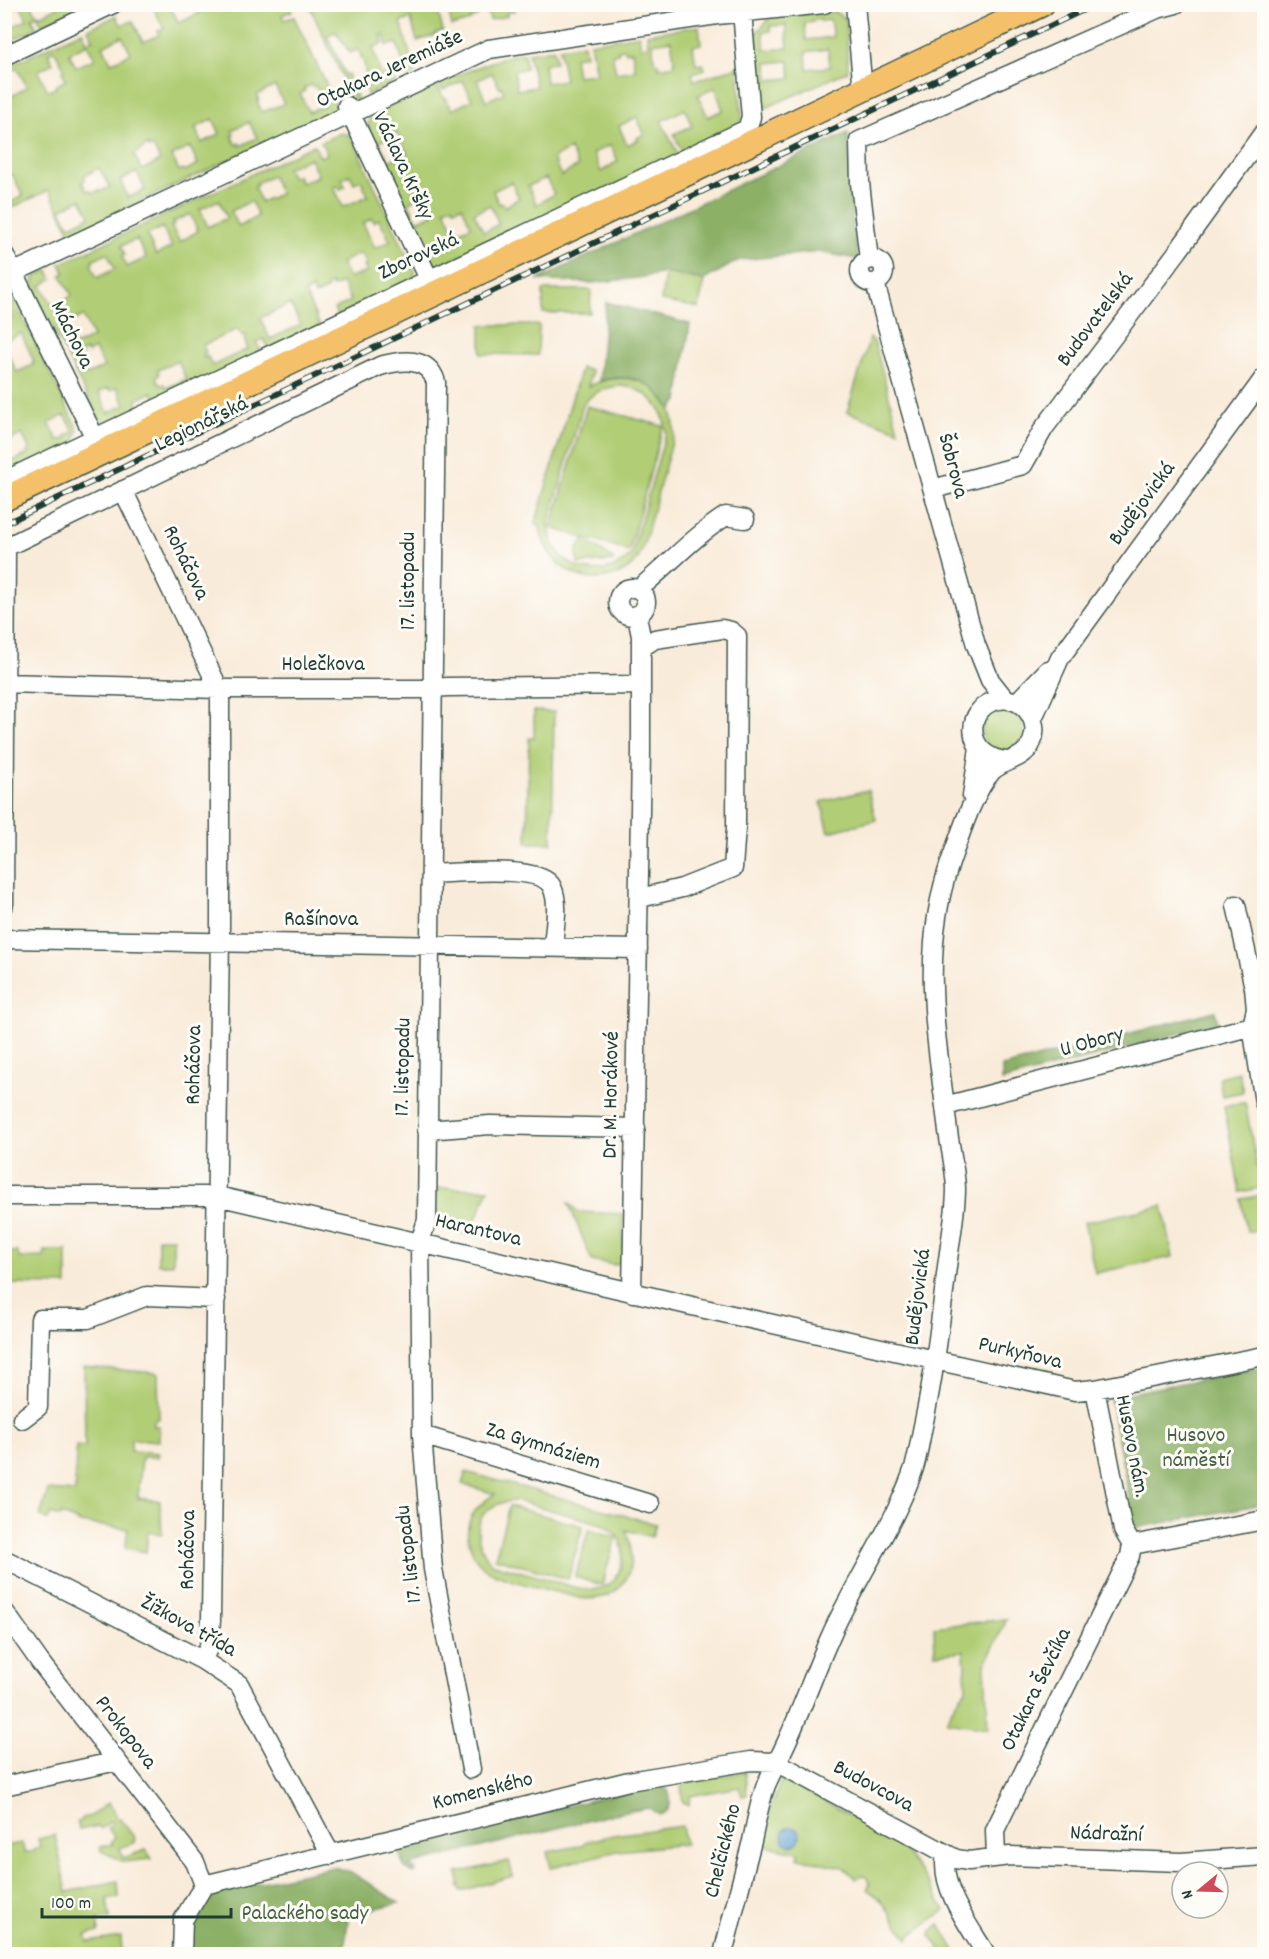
<svg xmlns="http://www.w3.org/2000/svg" width="1269" height="1959" font-family="Dekko,sans-serif">
<style>
.green{fill:#b1cd74;stroke:#688554;stroke-width:1.5;fill-rule:evenodd}
.forest{fill:#8cb066;stroke:#56764d;stroke-width:1.5}
.water{fill:#63a0d4;stroke:#416e84;stroke-width:1.5}
.lines{fill:none;stroke-linecap:round;stroke-linejoin:round}
.minor-casing{stroke:#40574d;stroke-width:21}
.major-casing{stroke:#40574d;stroke-width:27}
.minor{stroke:#fff;stroke-width:18}
.major{stroke:#f4c16a;stroke-width:24}
.rail-casing{stroke:#1f3d34;stroke-width:6}
.rail{stroke:#fdfcf7;stroke-width:4;stroke-dasharray:11;stroke-linecap:butt}
.labels{text-anchor:middle;dominant-baseline:central;stroke-width:6;stroke-linejoin:round;paint-order:stroke}
.street-label{font-size:22px;fill:#1f3d34;stroke:#fdfcf7}
.park-label{font-size:22px;fill:#446144;stroke:#fdfcf7}
</style>
<rect width="100%" height="100%" fill="#fdfcf7"/>
<filter id="ink" filterUnits="userSpaceOnUse"><feTurbulence type="fractalNoise" baseFrequency=".0167" numOctaves="2"/><feDisplacementMap in="SourceGraphic" scale="12" xChannelSelector="R" yChannelSelector="G"/><feConvolveMatrix kernelMatrix="1 2 1 2 8 2 1 2 1" color-interpolation-filters="sRGB"/></filter>
<filter id="wash" filterUnits="userSpaceOnUse"><feTurbulence type="fractalNoise" baseFrequency=".008" numOctaves="4" result="noise"/><feDisplacementMap in="SourceGraphic" scale="24" xChannelSelector="R" yChannelSelector="G"/><feGaussianBlur stdDeviation="1.35" result="paint"/><feColorMatrix in="noise" values="0 0 0 0 0 0 0 0 0 0 0 0 0 0 0 0 0 1.4 0 .05"/><feComposite in="paint" operator="in"/></filter>
<g filter="url(#wash)">
<rect width="100%" height="100%" fill="#f9ebd9"/>
<path class="green" d="M5,4L32,5L36,14H39L40,16L58,7L57,5H87L42,25L37,16L32,18L37,28L5,43V25L7,29L27,20L20,5L5,12Z
M152,5H169L179,23L200,13L197,5H288L292,11L282,15L284,20L294,17L338,109L71,234L49,190L5,211V198L9,203L23,196L12,174L5,177V89L9,98L27,87L17,68L5,73V68L82,31L87,42L93,39L88,29L116,16L121,25L133,21L143,42L159,35L158,31L164,29ZM122,36L131,53L111,63L103,46ZM87,44L95,59L76,67L69,53ZM54,50L65,70L62,71L66,80L55,86L56,88L48,91L38,71L53,63L48,53ZM311,85L313,87L316,86L325,105L309,112L300,94L305,91L304,88ZM275,86L284,104L262,112L257,101L259,100L257,95ZM213,119L220,134L202,143L195,128ZM249,122L257,138L240,146L239,143L236,145L232,136L234,134L232,130ZM147,145L149,148L153,146L160,161L142,170L134,155ZM190,147L198,164L185,171L183,169L179,171L172,156ZM99,168L110,187L100,192L99,190L92,193L90,190L87,191L82,182L85,180L84,176ZM137,172L145,190L128,198L120,180ZM81,199L90,216L73,225H69L61,209Z
M309,5H475L478,16L470,19V21L452,26L447,5L437,8L443,31L436,33V35L417,41L411,19L401,22L415,73L407,77L397,43L387,46L384,35H381L383,44L373,47L381,75L392,73L395,82L367,95L365,66L358,49L350,53L336,32L327,35L345,74H348L358,100L354,101Z
M485,5H514L515,11L506,13L507,16L490,20Z
M835,12L846,19L848,71L761,110L756,33L771,17ZM819,19L820,21L830,20L833,37L806,40L805,23ZM786,25L788,48L765,50L763,32L771,31L770,26ZM828,49L830,67L807,69L806,52ZM789,61L791,78L768,80L767,63Z
M699,26L701,44L693,46L696,65L703,64L705,69L692,73L694,81L738,67L742,119L740,124L683,154L674,134L692,126L685,109L661,121L679,156L437,267L431,262L369,130L368,123L372,114L436,83L444,99L446,98L452,110L472,100L463,81L443,90L439,82L505,57L524,53L526,68L514,71L517,90L536,87L528,53L554,49L556,62L544,64L546,83L565,80L559,48L584,44L586,55L574,57L577,76L596,74L590,43L639,35L641,47L648,46L647,34ZM671,40L675,65L659,68L658,63H655L652,43ZM625,49L626,52L632,51L635,70L616,73L612,54L618,53V50ZM492,73L499,87L501,86L504,93L486,101L477,80ZM715,87L723,110L708,117L698,96ZM637,117L644,134L637,138L638,140L627,145L619,126ZM397,133L407,153L389,161L379,142ZM610,145L618,161L601,172L593,153ZM570,149L578,166L561,176L553,158ZM546,178L554,194L537,205L528,186ZM511,182L519,198L505,207L503,203L499,204L493,191ZM425,196L433,214L417,221L409,203L415,198L416,199ZM490,205L499,224L484,232L474,213ZM452,206L454,209L462,206L471,226L455,233L445,209Z
M341,133L351,136L415,272L414,279L338,317L334,309L351,301L342,283L333,287L331,284L327,286L328,289L315,295L312,289L305,293L320,326L269,350L264,339L256,342L262,353L158,403L152,392L136,400L141,411L111,425L99,420L33,288L34,277L48,270L52,279L41,286L53,306L72,296L61,275L65,273L60,264L314,145L320,157L327,154L321,142ZM310,158L318,176L301,183L297,175L292,178L287,168ZM350,175L354,183L361,180L368,196L343,207L334,187L338,185L340,189L345,187L342,179ZM272,176L280,194L261,202L254,187L257,186L256,183ZM219,200L227,218L208,227L200,209ZM251,201L258,216L239,227L231,211ZM190,214L198,231L180,242L171,226L174,225L173,222ZM372,218L374,222L379,219L390,241L375,248L363,223ZM162,227L172,247L156,255L147,235ZM137,239L146,258L127,267L122,256L125,255L121,246ZM107,253L115,269L97,278L91,264L93,263L92,260ZM358,254L362,255L367,264L364,266L367,272L349,278L341,263ZM290,304L301,325L270,339L260,318ZM83,316L93,337L75,346L63,326ZM238,329L242,336L246,334L247,337L244,339L248,349L212,366L208,357L204,358L203,355L206,353L203,345ZM95,349L104,367L87,375L78,358L82,356L81,353L86,350L88,353ZM178,361L186,379L166,388L164,384L160,385L156,377L159,375L158,370ZM117,387L125,405L108,413L99,392L108,388L110,391Z
M665,273L704,280L699,308L661,301Z
M5,290L10,292L78,430L74,443L5,476V465L28,454L27,451L30,450L22,434L5,443L4,346L17,372L33,365L32,362L34,361L21,333L5,341V322L13,317L9,310L11,304L5,302ZM65,415L74,432L66,436L67,439L58,440L49,423Z
M543,290H591L590,313H543Z
M481,325H539L538,355L481,354Z
M870,338L874,341L898,430L847,412Z
M581,368L592,371L588,387C628,366 677,385 674,435C666,463 658,491 651,519C647,532 645,547 638,558C624,579 593,584 572,573C554,564 542,547 540,526L535,525ZM623,386C648,390 665,407 666,433L631,555C600,587 549,567 549,522L583,405C593,391 606,387 623,386Z
M587,406L663,426L629,551L551,528Z
M584,539L613,559V561L578,564L577,551Z
M982 731a21 21 0 1 1 42 0a21 21 0 1 1-42 0Z
M534,711L554,712L552,843H527L529,738H534Z
M868,790L876,820L829,832L821,802Z
M1239,1072L1243,1092L1222,1096L1219,1077Z
M1245,1102L1261,1188L1240,1192L1224,1106Z
M437,1188L489,1189L469,1235L438,1228Z
M1262,1195L1264,1229L1247,1232L1241,1199Z
M568,1202L578,1212L623,1214V1261L615,1265L592,1261Z
M1163,1206L1173,1257L1095,1273L1084,1222Z
M158,1238H173V1264H158Z
M45,1251H67V1285L5,1284V1252H18L19,1258L44,1257Z
M84,1367L158,1373L159,1419H155L153,1426H159V1441L131,1439V1451L159,1453L158,1457H142L138,1498L160,1501L162,1534L148,1532L146,1552L125,1548L128,1529L80,1523L61,1514L60,1517L51,1514L48,1520L40,1516L48,1490L75,1492L76,1446L85,1447Z
M466,1472L656,1524L652,1537L626,1530C641,1568 624,1604 579,1598C558,1592 501,1581 486,1569C475,1561 471,1551 468,1538C465,1517 479,1504 495,1494L462,1484ZM518,1501L602,1524C607,1527 613,1530 617,1536C630,1555 620,1585 596,1589C591,1590 586,1589 581,1589L491,1563C467,1532 477,1501 518,1501Z
M509,1506L583,1526L568,1579L495,1558Z
M589,1529L616,1537L602,1585L575,1577Z
M1007,1619L985,1665L988,1728L947,1722L955,1703L966,1690L964,1651L935,1654L934,1627Z
M745,1772L747,1795L742,1796L739,1787L690,1796L689,1805L683,1802L681,1787L687,1781Z
M781,1780H785L886,1835C915,1857 926,1880 945,1910L911,1935L908,1939L880,1899L867,1889L870,1884L868,1878C863,1875 861,1875 856,1879L843,1867L798,1858L799,1852L760,1845L762,1833Z
M108,1803L116,1814L115,1816L117,1819L119,1818L135,1838L134,1840L135,1842L120,1848L123,1858L146,1850L152,1859L124,1862L101,1851L100,1847L113,1844L111,1842L115,1838L108,1828L113,1824L111,1821L101,1829L99,1826L79,1830L77,1822L82,1821V1818L91,1816Z
M682,1826L685,1844L618,1851L551,1867L547,1852L584,1845L585,1842L613,1835Z
M55,1835L67,1892L118,1881L119,1898L107,1899L110,1918L97,1920L99,1932L86,1935L88,1942L121,1937L122,1954H5V1846L22,1843L25,1853L35,1851V1848L40,1847L38,1839Z
M509,1861L513,1876L461,1891L458,1886L460,1885L457,1873Z
M940,1925L957,1954H944L930,1935L932,1931Z"/>
<path class="forest" d="M848,133L853,228L858,259L818,252L739,260L704,280L665,273L638,278L592,283L537,280Z
M606,302L690,324L678,401L671,410C653,381 632,372 599,381Z
M1215,1011L1218,1023L1002,1081V1067Z
M1264,1367V1504L1135,1528L1110,1397Z
M661,1786L668,1790C672,1801 672,1812 659,1815L649,1808L614,1814L409,1865L416,1870L414,1873C403,1870 402,1863 400,1853L406,1845L629,1791Z
M333,1867L351,1872L399,1903L360,1912L356,1909L349,1910L345,1916L348,1922L343,1954H192V1919L206,1894Z"/>
<path class="water" d="M782 1836a9 9 0 1 1 18 0a9 9 0 1 1-18 0Z"/>
</g>
<g filter="url(#ink)">
<g class="lines">
<defs>
<path id="minor" d="M855,4L863,91
M4,56L113,4
M347,106L429,279
M4,254L95,438
M860 271a12 12 0 1 1 24 0a12 12 0 1 1-24 0Z
M869,260L860,183L859,141L1157,9L1176,4
M4,277L489,49L717,15L824,4
M875,283L976,645L990,680L1005,699
M4,481L747,129L751,117L742,11
M933,489L1023,465L1044,428L1178,251L1264,132
M123,490L219,689L220,696V934L211,1620L209,1647L202,1660
M4,548L380,366C402,360 428,356 436,382L427,1220L420,1242L422,1435L433,1569L471,1769
M618 602a14 14 0 1 1 28 0a14 14 0 1 1-28 0Z
M639,589C668,565 694,536 726,516L745,519
M5,683L219,689H421L447,687L641,685
M1017,702L1048,670
M1033,718L1060,658L1264,378
M972,796L979,748
M431,874C455,873 542,864 552,887C560,904 554,929 553,947
M640,898L682,888L733,868L736,827L737,636L731,631L722,629L655,639L641,648
M4,904L6,547
M1236,905L1254,988L1256,1009L1252,1026L1264,1102
M4,939L638,949
M945,1106L1264,1023
M427,1130L490,1125L636,1128
M4,1196H217L705,1309L1075,1391L1095,1389L1264,1356
M632,1293L641,751V636L637,617
M1095,1389L1123,1530L1132,1545
M22,1419L38,1407L40,1319H88L147,1296L216,1299
M422,1435L650,1504
M1132,1545L1264,1520
M4,1559L202,1660L239,1684L331,1855
M4,1611L40,1662L195,1862L204,1885
M4,1786L117,1761
M946,1855C939,1887 970,1927 986,1954
M996,1857L995,1830L1130,1556L1132,1545
M204,1885L629,1781L751,1761L776,1762L956,1859L969,1861L1010,1856L1181,1862L1264,1856
M182,1954L183,1920L204,1885
M723,1954C732,1917 742,1879 752,1841C756,1823 759,1803 766,1785C773,1769 781,1755 788,1739C809,1692 824,1644 849,1599C871,1556 898,1515 914,1468C918,1455 920,1440 923,1426C934,1376 940,1325 946,1275C949,1247 956,1215 956,1188C955,1166 949,1144 947,1123C936,1033 920,951 950,863C959,838 974,790 992,771C1005,759 1025,760 1032,742C1041,720 1023,696 999,700C963,706 964,758 1007,761"/>
<path id="major" d="M4,499L1042,4"/>
</defs>
<use href="#minor" class="minor-casing"/>
<use href="#major" class="major-casing"/>
<use href="#minor" class="minor"/>
<use href="#major" class="major"/>
<defs>
<path id="rail" d="M4,524L1096,4"/>
</defs>
<use href="#rail" class="rail-casing"/>
<use href="#rail" class="rail"/>
</g>
</g>
<g class="labels">
<g class="street-label">
<text transform="translate(390 70) rotate(-25)">Otakara Jeremiáše</text>
<text transform="translate(402 166) rotate(65)">Václava Kršky</text>
<text transform="translate(419 257) rotate(-25)">Zborovská</text>
<text transform="translate(1096 320) rotate(-53)">Budovatelská</text>
<text transform="translate(71 335) rotate(64)">Máchova</text>
<text transform="translate(202 425) rotate(-26)">Legionářská</text>
<text transform="translate(952 466) rotate(75)">Šobrova</text>
<text transform="translate(1143 504) rotate(-54)">Budějovická</text>
<text transform="translate(185 563) rotate(64)">Roháčova</text>
<text transform="translate(409 581) rotate(-90)">17. listopadu</text>
<text x="323" y="665">Holečkova</text>
<text x="321" y="920">Rašínova</text>
<text transform="translate(1092 1043) rotate(-15)">U Obory</text>
<text transform="translate(195 1065) rotate(-89)">Roháčova</text>
<text transform="translate(404 1067) rotate(-89)">17. listopadu</text>
<text transform="translate(612 1095) rotate(-89)">Dr. M. Horákové</text>
<text transform="translate(478 1231) rotate(13)">Harantova</text>
<text transform="translate(919 1297) rotate(-83)">Budějovická</text>
<text transform="translate(1020 1354) rotate(13)">Purkyňova</text>
<text transform="translate(1131 1446) rotate(79)">Husovo nám.</text>
<text transform="translate(543 1447) rotate(17)">Za Gymnáziem</text>
<text transform="translate(189 1550) rotate(-89)">Roháčova</text>
<text transform="translate(410 1554) rotate(-97)">17. listopadu</text>
<text transform="translate(188 1627) rotate(29)">Žižkova třída</text>
<text transform="translate(1037 1690) rotate(-64)">Otakara Ševčíka</text>
<text transform="translate(125 1733) rotate(52)">Prokopova</text>
<text transform="translate(873 1787) rotate(28)">Budovcova</text>
<text transform="translate(483 1792) rotate(-14)">Komenského</text>
<text transform="translate(1106 1835) rotate(2)">Nádražní</text>
<text transform="translate(724 1851) rotate(-76)">Chelčického</text>
</g>
<g class="park-label">
<text x="1196" y="1436">Husovo<tspan x="1196" dy="25">náměstí</tspan></text>
<text x="305" y="1914">Palackého sady</text>
</g>
</g>
<rect width="1269" height="1959" fill="none" stroke="#fdfcf7" stroke-width="24"/>
<g transform="translate(1200 1890) rotate(251)"><circle r="28" fill="#fdfcf7" stroke="#a4b0a9" stroke-width="1.5"/>
<path d="M0-4.5L10 22L0 15L-10 22Z" fill="#d1495b"/>
<text y="-9" font-size="16" font-weight="bold" text-anchor="middle" fill="#1f3d34">N</text>
</g>
<path d="M42 1908v9h189v-9" fill="none" stroke="#1f3d34" stroke-width="3"/>
<text x="51" y="1908" font-size="18" fill="#1f3d34" stroke="#fdfcf7" stroke-width="4.5" paint-order="stroke">100 m</text>
</svg>
